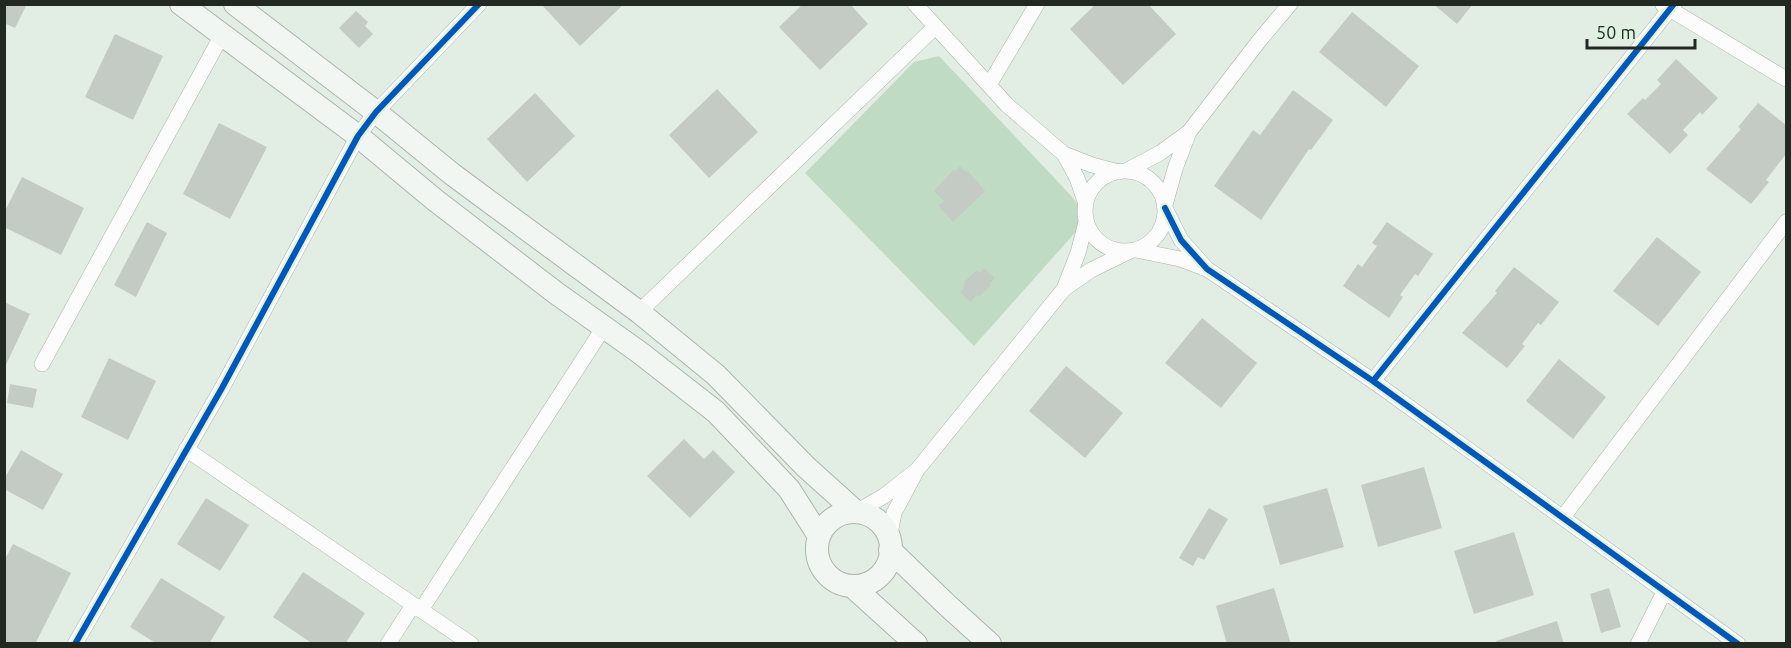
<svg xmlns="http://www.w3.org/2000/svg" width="1791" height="648" font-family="Ubuntu,sans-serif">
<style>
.green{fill:#c0dbc3}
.building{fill:#c3cbc4}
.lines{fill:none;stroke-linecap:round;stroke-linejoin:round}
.street-casing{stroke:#acb4ad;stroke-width:16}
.secondary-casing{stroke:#acb4ad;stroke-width:24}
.street{stroke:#fbfcfb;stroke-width:15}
.secondary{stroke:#f1f6f2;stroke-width:22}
.cycleway-casing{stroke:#def2e0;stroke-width:10}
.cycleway{stroke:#0057b8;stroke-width:6}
</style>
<rect width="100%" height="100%" fill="#e2eee4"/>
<path class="green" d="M939,56L1061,185C1075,200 1082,205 1081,226L974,346L805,173L914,62Z"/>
<path class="building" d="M4,4H27L15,28L4,23Z
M541,4H624L580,46Z
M803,4H850L868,24L820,70L779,27Z
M1096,4H1148L1176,34L1123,85L1070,29Z
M1433,4H1473L1457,24Z
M356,11L368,22L365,26L373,34L359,48L339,28Z
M1352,12L1419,66L1386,107L1319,52Z
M115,34L163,56L133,120L85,97Z
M1676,59L1718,98L1702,115L1700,112L1683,130L1688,135L1670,154L1627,114L1643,98L1645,100L1661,84L1657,80Z
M717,89L758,132L709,178L669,135Z
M1293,90L1333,120L1311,150L1309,149L1261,220L1214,186L1253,130L1260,135Z
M535,93L575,136L527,182L487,139Z
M1758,103L1786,125V154L1766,180L1769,182L1751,204L1706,169L1741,129L1738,127Z
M219,123L267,147L230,219L183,194Z
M960,166L967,173L968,171L985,191L953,222L938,206L944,201L934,191L953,170L955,171Z
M22,177L84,208L61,255L4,227V213Z
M147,222L167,233L136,297L114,285Z
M1387,222L1433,254L1418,276L1415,274L1400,295L1403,297L1389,318L1343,286L1358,264L1362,267L1377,246L1372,243Z
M1657,237L1701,272L1658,326L1613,291Z
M1514,267L1559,302L1541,325L1538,323L1522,344L1525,346L1507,368L1462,333L1497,293L1495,291Z
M984,268L995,278L989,284L991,285L979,297L977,295L970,302L960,292L964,288L963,286L965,283L964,282L977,270L979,273Z
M4,302L30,314L4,369Z
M1202,318L1257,363L1221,408L1165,363Z
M109,358L156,381L128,440L81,417Z
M1559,359L1606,397L1573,439L1526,401Z
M1066,366L1123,413L1085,458L1029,411Z
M10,384L37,389L33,408L7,403Z
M684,439L704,459L713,450L735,472L690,518L647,476Z
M21,450L63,474L43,510L4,489V479Z
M1424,467L1442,528L1378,547L1361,485Z
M1327,488L1344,547L1280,565L1263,506Z
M206,498L249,525L220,571L177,544Z
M1209,508L1228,519L1204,560L1198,557L1193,566L1179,558Z
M1514,532L1534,595L1474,614L1454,551Z
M13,544L71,573L35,644H4V561Z
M303,572L365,613L345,644H313L273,617Z
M161,578L225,617L209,644H157L130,627Z
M1274,588L1291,644H1227L1216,606Z
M1609,588L1621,627L1601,633L1590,594Z
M1557,621L1564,644H1496V641Z"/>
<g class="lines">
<defs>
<path id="street" d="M915,4L1007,105L1064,154L1092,165L1119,172
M1663,5L1786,79
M989,85L1037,4
M1064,154L1077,178L1086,204
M1085 211a40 40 0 1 1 80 0a40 40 0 1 1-80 0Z
M1126,171L1160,153L1189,132
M1165,205L1175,169L1189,132L1259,41L1290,4
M1165,208L1181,240L1207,269L1373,381L1738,644
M1136,250L1180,259L1204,268
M1064,289L1078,253L1086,222
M639,312L935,27
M42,364L222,35
M1373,381L1674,4
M186,449L421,610
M917,470L1064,289L1091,270L1130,251
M856,512L884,496L917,470L894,513L889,539
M1563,517L1786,222
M75,644L222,388L358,136L376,112L479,4
M388,644L413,605
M471,644L421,610L604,327
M1638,644L1664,592"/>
<path id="secondary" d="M181,4L358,136L435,200L556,293L639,352L716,412L789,489L819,536
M235,4L376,112L452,174L639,312L716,375L806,467L856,512
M817 549a37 37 0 1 1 74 0a37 37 0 1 1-74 0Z
M890,550L947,605L990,644
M852,586L916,644"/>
</defs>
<use href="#street" class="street-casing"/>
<use href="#secondary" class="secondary-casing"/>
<use href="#street" class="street"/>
<use href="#secondary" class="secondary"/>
<defs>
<path id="cycleway" d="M1165,208L1181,240L1207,269L1373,381L1738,644
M1373,381L1674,4
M75,644L222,388L358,136L376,112L479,4"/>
</defs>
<use href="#cycleway" class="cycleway-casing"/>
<use href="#cycleway" class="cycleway"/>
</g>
<rect width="1791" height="648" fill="none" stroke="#222923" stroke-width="12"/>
<path d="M1587 39v9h108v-9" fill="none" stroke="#222923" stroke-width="3"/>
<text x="1596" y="39" font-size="18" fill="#222923" stroke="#def2e0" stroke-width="4.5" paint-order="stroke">50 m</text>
</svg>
